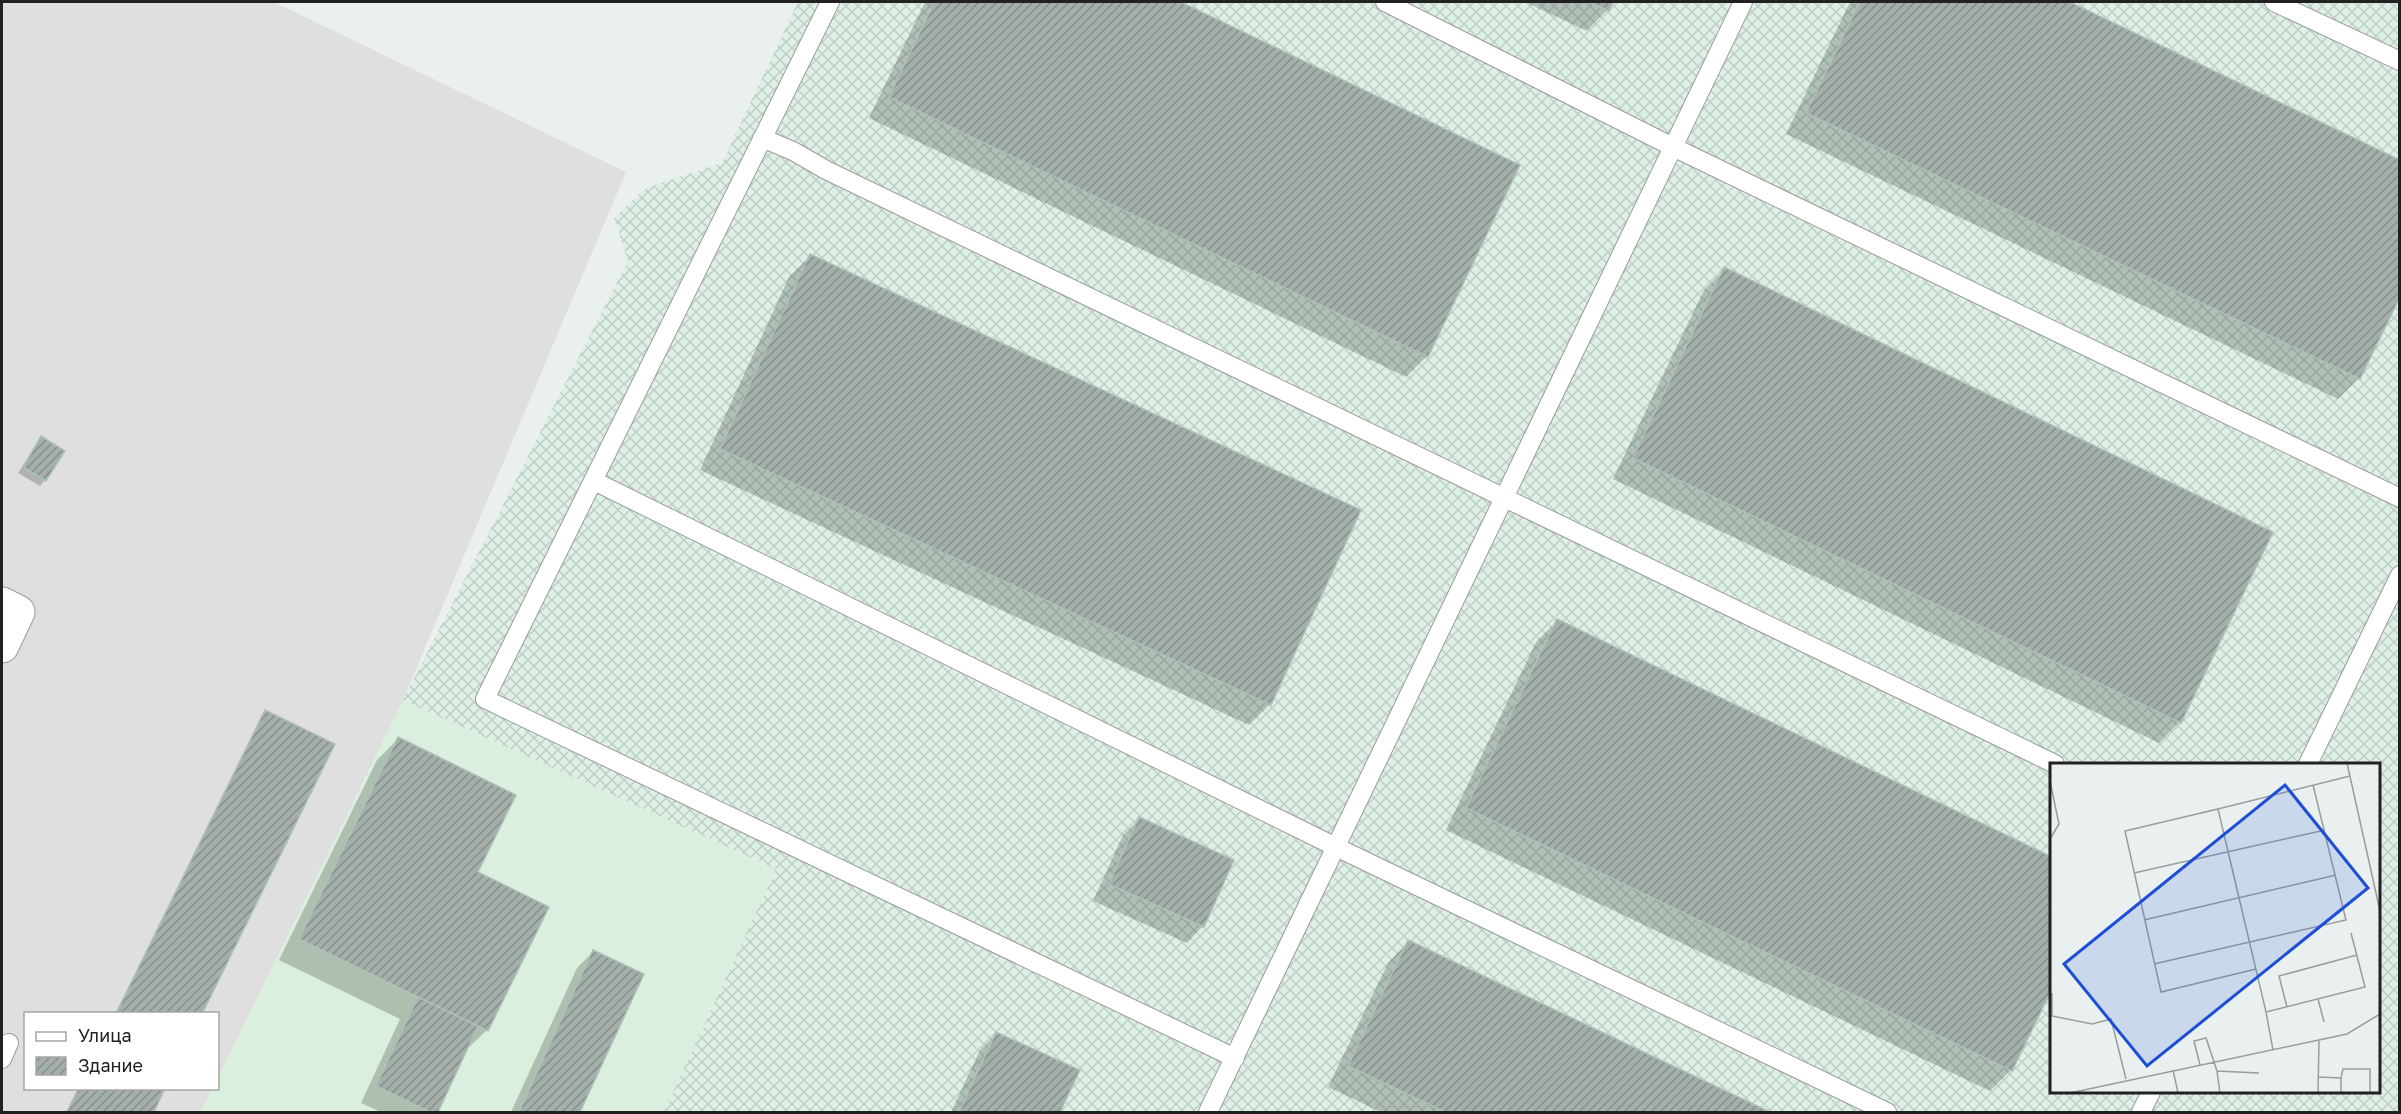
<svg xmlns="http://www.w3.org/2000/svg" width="2401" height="1114" font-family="'Golos Text',sans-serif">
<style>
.residential{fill:#dedfde;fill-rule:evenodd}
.commercial{fill:#daefdd}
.military{fill:url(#military-cross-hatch);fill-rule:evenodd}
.shadow{fill:#0003}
.building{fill:url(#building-hatch);stroke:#acc1b8;stroke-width:1.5}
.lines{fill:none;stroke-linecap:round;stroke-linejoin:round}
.service-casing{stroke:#9b9b9b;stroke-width:20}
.minor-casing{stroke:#9b9b9b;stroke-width:35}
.service{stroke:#fff;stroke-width:18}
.minor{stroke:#fff;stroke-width:33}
.inset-road{fill:none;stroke:#999d9d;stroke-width:1.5}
.view{fill:#1d4ed8;fill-opacity:0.15;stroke:#1d4ed8;stroke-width:3}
.inset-edge{fill:none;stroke:#212121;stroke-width:3}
</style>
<defs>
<pattern id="military-cross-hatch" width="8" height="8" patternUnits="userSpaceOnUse" patternTransform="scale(1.5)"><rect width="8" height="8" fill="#def0e5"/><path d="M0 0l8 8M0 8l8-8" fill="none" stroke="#becec4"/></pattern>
<pattern id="building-hatch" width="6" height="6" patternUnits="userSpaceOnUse" patternTransform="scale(1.5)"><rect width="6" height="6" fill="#a4afaa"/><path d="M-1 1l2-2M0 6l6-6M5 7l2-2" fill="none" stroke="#858e8a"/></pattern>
</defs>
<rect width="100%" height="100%" fill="#e9f0ef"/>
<path class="residential" d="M2,2H274L626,172L403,700L207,1112H2ZM26,1014H218V1088H26Z"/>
<path class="commercial" d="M403,700L776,869L664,1112H200L212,1089L218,1088V1077Z"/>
<path class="military" d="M798,2H2399V1112H664L776,869L403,700L628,261L614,218L646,188L722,163ZM2052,764H2378V1092H2052Z"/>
<path class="shadow" d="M925,2H1178L1518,166L1427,356L1406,377L869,118Z
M1525,2H1611L1607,10L1587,31Z
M1850,2H2066L2400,162L2359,378L2338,399L1786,134Z
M810,256L1270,704L1249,725L700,470L789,277Z
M1725,269L2180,722L2159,743L1613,479L1704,290Z
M41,438L45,480L40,486L18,473Z
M1557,621L2011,1070L1990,1091L1446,830L1536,642Z
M266,712L201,1014H115L261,717Z
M398,739L487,1030L465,1051L436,1112H381L361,1103L400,1019L279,960L377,760Z
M1140,819L1232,861L1203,926L1187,943L1093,901L1123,835Z
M1408,942L1767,1112H1381L1328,1087L1388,963Z
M593,952L642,974L578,1112H511L577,968Z
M996,1034L1078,1071L1059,1112H951L980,1050Z
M78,1088H164L152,1112H66Z"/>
<path class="building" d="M934,2H1181L1520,165L1428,357L889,97Z
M1590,2H1613L1609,11Z
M1860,2H2070L2400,160V297L2360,379L1806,113Z
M810,254L1361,510L1271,705L720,449Z
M1724,267L2273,532L2181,723L1633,458Z
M41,436L65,451L46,481L23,467Z
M1557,619L2052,857V989L2012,1071L1466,808Z
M265,710L335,744L202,1014H116Z
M398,737L516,795L478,872L549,907L488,1031L299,939Z
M1139,817L1234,860L1204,927L1109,884Z
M1408,940L1770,1112H1445L1348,1066Z
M593,950L644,974L580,1112H519Z
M418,997L478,1026L438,1112H430L376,1086Z
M996,1032L1080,1070L1060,1112H959Z
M79,1088H165L154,1112H67Z"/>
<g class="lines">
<defs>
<path id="service" d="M830,2L485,699L1235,1058
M1385,2L1673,147L2400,498
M2274,2L2400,61
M762,138L793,151L826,170L2055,764
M594,481L1336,847L1887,1112
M2308,764L2400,575
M2,1059L9,1043
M1208,1112L1743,2
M2141,1112L2151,1092"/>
<path id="minor" d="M2,604L18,612L2,646"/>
</defs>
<use href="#service" class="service-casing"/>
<use href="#minor" class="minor-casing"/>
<use href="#service" class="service"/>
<use href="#minor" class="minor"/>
</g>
<g transform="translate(2050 763)">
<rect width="330" height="330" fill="#e9f0ef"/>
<path class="inset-road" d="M297,0L330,148M0,18L9,61L0,76M168,46L300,13M84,110L275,67M94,157L286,112M104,201L296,157L263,22M206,206L111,229L75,68L168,46L216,249L223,287M2,230V253L42,261L61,256L76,316M268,236L274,259M237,244L229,213L307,192M216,249L315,224L301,170M150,302L144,278L156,275L167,308L209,310M123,307L128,330M167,308L170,330M268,314L291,315V330M291,315L293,306H320V330M20,330L297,271L330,251M268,330L269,278"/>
<path class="view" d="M235,22L318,125L97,303L14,201Z"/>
<rect width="330" height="330" class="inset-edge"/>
</g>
<rect width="2401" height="1114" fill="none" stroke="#212121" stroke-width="6"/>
<rect x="24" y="1012" width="195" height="78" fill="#ffffff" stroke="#a6a6a6" stroke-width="1.5"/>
<rect x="36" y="1032" width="30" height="9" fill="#ffffff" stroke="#a6a6a6" stroke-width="1.5"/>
<text x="78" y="1042" font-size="18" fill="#212121">Улица</text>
<rect x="36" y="1057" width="30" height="18" fill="url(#building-hatch)" stroke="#a6a6a6" stroke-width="1.5"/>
<text x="78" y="1072" font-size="18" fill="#212121">Здание</text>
</svg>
